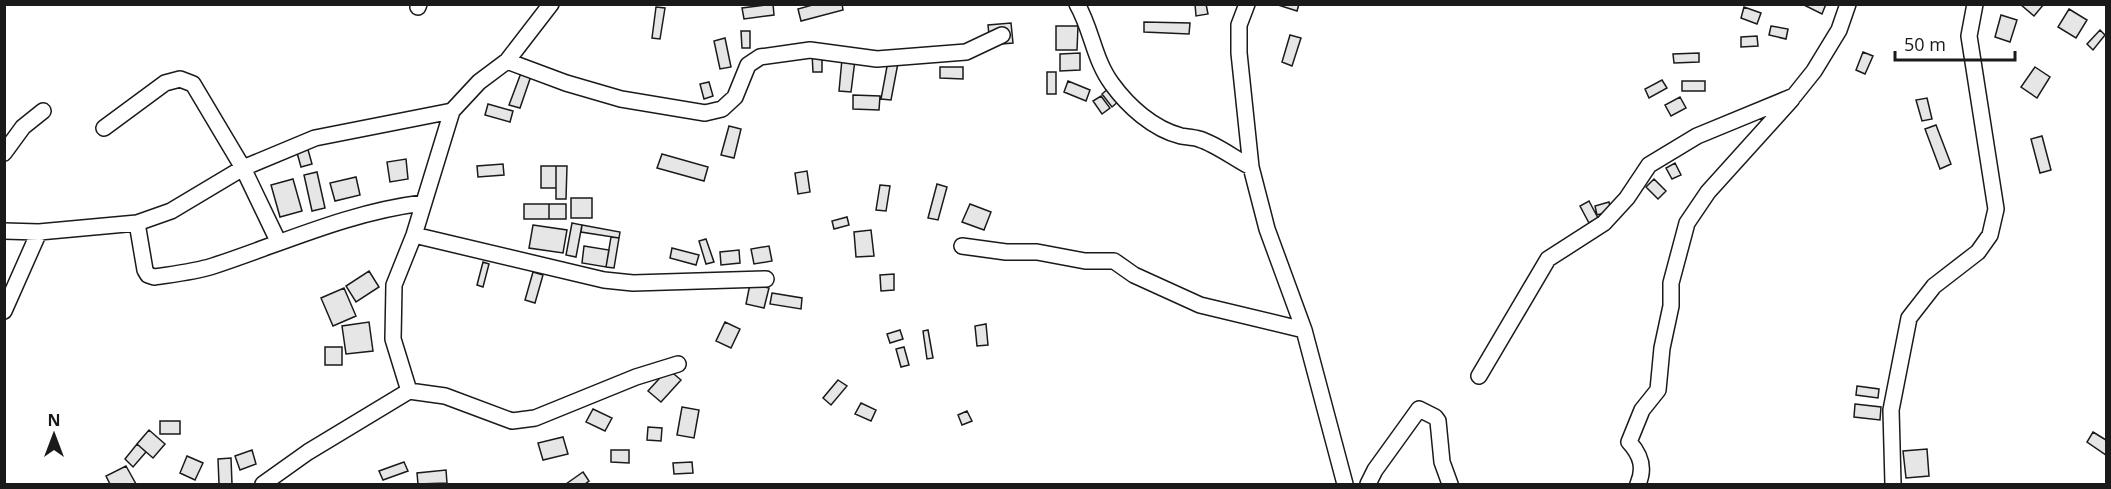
<svg xmlns="http://www.w3.org/2000/svg" width="2111" height="489" font-family="'Open Sans',sans-serif">
<style>
.building{fill:#e6e6e6;stroke:#1a1a1a;stroke-width:1.5}
.lines{fill:none;stroke-linecap:round;stroke-linejoin:round}
.minor-casing{stroke:#1a1a1a;stroke-width:18}
.minor{stroke:#fff;stroke-width:15}
</style>
<rect width="100%" height="100%" fill="#fff"/>
<path class="building" d="M773,4L774,15L744,19L742,8Z
M816,4H842L843,10L801,21L798,9Z
M1195,4H1206L1208,14L1196,16Z
M1275,4H1299L1297,11Z
M1802,4H1826L1822,14Z
M2020,4H2044L2034,16Z
M656,7L665,8L660,39L652,38Z
M1744,7L1761,13L1757,24L1741,18Z
M2069,9L2087,20L2076,38L2058,27Z
M2001,15L2017,20L2010,42L1995,37Z
M1144,22L1190,23L1189,34L1144,32Z
M1011,23L1013,43L990,45L988,25Z
M1056,26H1078L1077,50H1056Z
M1771,26L1788,29L1786,39L1769,35Z
M2100,30L2105,35L2093,50L2087,44Z
M741,31H750V48H742Z
M1290,35L1301,38L1292,66L1282,62Z
M1757,36L1758,46L1741,47V37Z
M725,38L731,67L720,69L714,41Z
M822,52V72H813L812,53Z
M1863,52L1873,56L1865,74L1856,70Z
M1080,53V70L1060,71V54Z
M1699,53V62L1674,63L1673,54Z
M842,59L855,60L851,92L839,91Z
M888,61L898,63L891,100L881,99Z
M940,67H963V79L940,78Z
M2035,67L2050,77L2037,98L2021,87Z
M1047,72H1056V94H1047Z
M521,73L531,76L520,108L509,105Z
M1662,80L1667,88L1649,98L1645,89Z
M1068,81L1090,90L1086,101L1064,92Z
M1682,81H1705V91H1682Z
M709,82L713,96L704,99L700,84Z
M1109,88L1120,100L1112,107L1102,94Z
M853,95L880,96L879,110L853,109Z
M1101,96L1110,108L1102,114L1093,101Z
M1680,97L1686,108L1671,116L1665,105Z
M1927,98L1932,119L1922,121L1916,100Z
M488,104L513,111L510,122L485,115Z
M1936,125L1951,164L1940,169L1925,129Z
M729,126L741,129L734,158L721,155Z
M2042,136L2051,170L2040,173L2031,139Z
M307,146L312,164L301,167L296,149Z
M662,154L708,167L704,181L657,168Z
M406,159L408,179L390,182L387,162Z
M1675,163L1681,175L1672,179L1666,168Z
M503,164L504,175L478,177L477,166Z
M541,166H556V188H541Z
M556,166H567L566,199H556Z
M807,171L810,192L798,194L795,173Z
M317,172L325,208L312,211L304,175Z
M356,177L360,195L335,201L330,183Z
M293,179L302,211L280,217L271,185Z
M1654,179L1666,191L1658,199L1646,187Z
M937,184L947,187L938,220L928,218Z
M880,185L890,186L886,211L876,210Z
M571,198H592V218H571Z
M1589,201L1598,218L1589,223L1580,206Z
M1609,202L1611,211L1597,215L1595,206Z
M524,204H549V219H524Z
M549,204H566V219H549Z
M970,204L991,212L984,230L962,222Z
M847,217L849,225L834,229L832,221Z
M572,223L582,225L576,257L566,255Z
M533,225L567,230L563,253L529,248Z
M582,225L620,232L619,238L581,232Z
M871,230L874,256L856,257L854,232Z
M611,237L619,238L614,268L606,267Z
M706,239L714,262L706,264L699,241Z
M584,246L609,250L606,267L582,263Z
M769,246L772,261L754,264L751,249Z
M672,248L699,255L696,265L670,258Z
M739,250L740,263L721,265L720,252Z
M483,262L489,264L483,287L477,285Z
M369,271L379,287L356,302L346,286Z
M533,272L543,275L535,303L525,300Z
M894,274V290L881,291L880,275Z
M750,284L769,288L764,308L746,304Z
M344,288L356,316L333,326L321,298Z
M772,293L802,298L801,309L770,304Z
M369,322L373,351L346,354L342,326Z
M725,322L740,329L731,348L716,341Z
M986,324L988,345L977,346L975,326Z
M900,330L903,339L890,343L887,334Z
M928,330L933,358L927,359L923,331Z
M325,347H342V365H325Z
M904,347L909,365L901,367L896,349Z
M668,369L681,380L661,402L648,391Z
M838,380L847,386L831,405L823,398Z
M1857,386L1879,389L1878,398L1856,395Z
M861,403L876,410L871,421L855,414Z
M1855,404L1881,407L1880,420L1854,417Z
M682,407L699,410L694,438L677,435Z
M593,409L612,418L605,431L586,422Z
M967,411L972,421L962,425L958,415Z
M160,421H180V434H160Z
M648,427L662,428L661,441L647,440Z
M149,430L165,444L153,458L137,444Z
M2093,432L2106,440V455L2087,442Z
M563,437L568,454L543,460L538,443Z
M137,444L146,452L133,467L125,459Z
M1927,449L1929,476L1906,478L1903,451Z
M252,450L256,464L240,470L235,456Z
M611,450H629V463L611,462Z
M187,456L203,463L195,480L180,473Z
M231,458L232,484H219L218,459Z
M404,462L408,471L383,480L379,471Z
M692,462L693,473L674,474L673,463Z
M126,466L136,484H110L106,476Z
M446,470L447,483L418,484L417,473Z
M583,472L589,481L585,484H566Z"/>
<g class="lines">
<defs>
<path id="minor" d="M1077,4C1092,30 1094,60 1112,84C1128,106 1153,129 1181,136C1186,137 1193,137 1199,139C1216,144 1235,159 1251,167
M1247,4L1239,25V53L1251,167L1267,229L1304,330L1345,484
M418,7L419,4
M507,61L566,83L621,99L705,113L722,109L735,97L748,65L760,57L810,50L877,59L966,52L1002,35
M104,128L165,83L180,79L193,84L243,168L278,241
M4,153L23,127L43,111
M137,223L145,270L148,275L154,277C174,274 194,272 213,266C283,243 349,212 423,203
M4,231L39,232L137,223L171,211L243,168L315,138L452,111
M414,235L604,280L633,283L766,279
M962,246L1006,252H1037L1085,261H1114L1134,275L1200,305L1304,330
M4,311L39,232
M1479,376L1548,259L1604,223L1627,198L1649,165L1697,136L1794,96L1814,71L1839,30L1848,4
M409,391L393,339L394,285L414,235L452,111L479,82L507,61L551,4
M263,484L308,452L409,391L445,396L512,421L535,418L636,377L678,364
M1368,484L1375,470L1419,409L1435,417L1438,421L1442,462L1450,484
M1638,484C1645,468 1641,455 1629,442L1642,410L1658,390L1662,348L1671,306V283L1687,223L1708,192L1792,99
M1893,484L1891,410L1909,318L1934,286L1978,252L1990,235L1996,209L1969,36L1975,4"/>
</defs>
<use href="#minor" class="minor-casing"/>
<use href="#minor" class="minor"/>
</g>
<rect width="2111" height="489" fill="none" stroke="#1a1a1a" stroke-width="12"/>
<g transform="translate(54 435)" stroke="#ffffff" stroke-width="4.5" paint-order="stroke">
<path d="M0-4.5L10 22L0 15L-10 22Z" fill="#1a1a1a"/>
<text y="-9" font-size="16" font-weight="bold" text-anchor="middle" fill="#1a1a1a">N</text>
</g>
<path d="M1895 51v9h120v-9" fill="none" stroke="#1a1a1a" stroke-width="3"/>
<text x="1904" y="51" font-size="18" fill="#1a1a1a" stroke="#ffffff" stroke-width="4.5" paint-order="stroke">50 m</text>
</svg>
